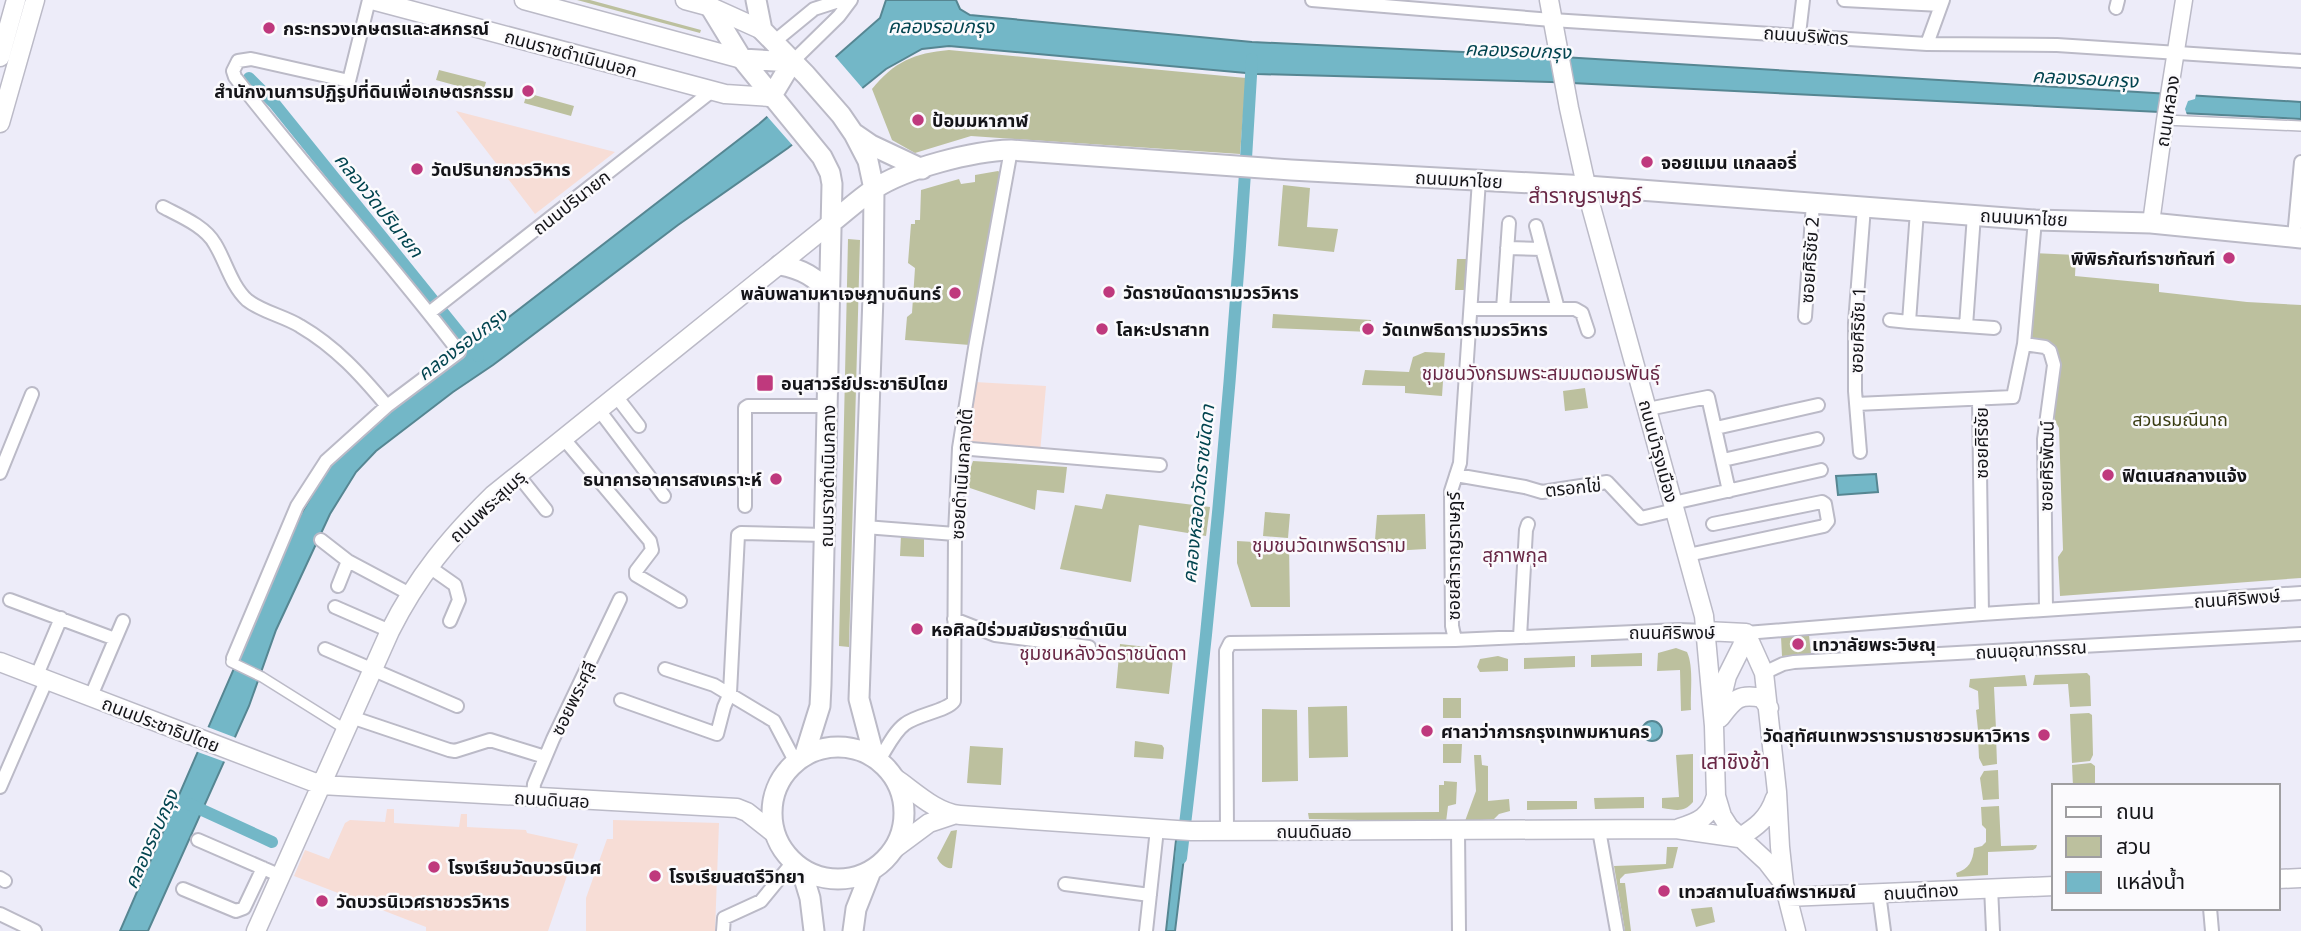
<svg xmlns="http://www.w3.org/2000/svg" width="2301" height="931" font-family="'Noto Sans','Noto Sans Thai',sans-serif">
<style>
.education{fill:#f7ddd6}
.green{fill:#bcc09e}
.water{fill:#73b7c7;stroke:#568692;stroke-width:2}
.pier{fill:#edecf9}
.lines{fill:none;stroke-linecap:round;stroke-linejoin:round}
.canal{stroke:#73b7c7;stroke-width:12}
.pedestrian-casing{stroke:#bbbac7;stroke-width:12}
.minor-casing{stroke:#bbbac7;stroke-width:16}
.tertiary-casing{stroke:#bbbac7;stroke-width:19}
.secondary-casing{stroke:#bbbac7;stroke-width:21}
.primary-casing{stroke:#bbbac7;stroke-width:23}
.pedestrian{stroke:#fff;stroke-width:9}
.minor{stroke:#fff;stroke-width:12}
.tertiary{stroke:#fff;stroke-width:16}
.secondary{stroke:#fff;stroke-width:18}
.primary{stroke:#fff;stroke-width:19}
.poi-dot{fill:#bf397d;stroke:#fbfafd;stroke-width:2.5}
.labels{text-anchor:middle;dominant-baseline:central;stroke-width:5;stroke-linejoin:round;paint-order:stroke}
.poi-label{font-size:18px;font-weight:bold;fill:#141418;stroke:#fbfafd;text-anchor:start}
.street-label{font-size:18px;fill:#141418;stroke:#fbfafd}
.park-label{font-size:18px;fill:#3a3d13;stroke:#fbfafd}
.water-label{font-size:19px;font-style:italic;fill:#02444f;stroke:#fbfafd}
.neighbourhood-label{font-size:19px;fill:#682745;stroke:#fbfafd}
.quarter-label{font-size:21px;fill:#682745;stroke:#fbfafd}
</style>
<rect width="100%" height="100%" fill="#edecf9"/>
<path class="education" d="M456,111L615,152L535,214Z
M975,382L1046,386L1040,453L964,447Z
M387,809H394V823L459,827L461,814H467V827L526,830L527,833L578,844L548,931H426V927L294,876L305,850L329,859L345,823L350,820L385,822Z
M613,820L719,823L715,931H586V898L607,839H613Z"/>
<path class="green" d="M577,0H590L701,30L700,33Z
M949,50L1246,78L1240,154L971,136L915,153L892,140L872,89C894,62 914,53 949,50Z
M439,70L486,82L483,93L436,80Z
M527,93L574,106L571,116L524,103Z
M998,171L1001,173L970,345L905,340L907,317L912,313L915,268L908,263L911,224H915V220H920L921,190L959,179L961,184L975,182V175Z
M1283,185L1310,188L1307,227L1338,229L1334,252L1278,246Z
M848,239L860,240L849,647L839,646Z
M2033,253L2076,255L2075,276L2159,284V292L2247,302L2301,305V578L2060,596L2058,557L2063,550L2059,428L2055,421L2054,351L2026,338Z
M1457,259H1469L1466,290H1455Z
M1273,314L1371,320L1370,332L1272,328Z
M1425,352L1445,353L1442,396L1405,393V386L1362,385L1365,370L1409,372L1413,357Z
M1585,388L1588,408L1565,411L1563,391Z
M973,461L1067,467L1064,493L1037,490L1035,510L964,486Z
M1106,494L1210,507L1206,536L1139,525L1131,582L1060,569L1075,505L1102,509Z
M1265,512L1290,514L1288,538L1263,536Z
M1425,514L1426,549L1374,552L1377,515Z
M901,535L924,536V557L900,556Z
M1237,541L1289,544L1290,607H1251L1237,563Z
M1809,635L1811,654L1782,656L1781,637Z
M1120,644L1174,650L1169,694L1116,688Z
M1676,648L1687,652C1694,667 1690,693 1691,710L1681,711L1680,670L1657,671L1658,653Z
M1642,653V666L1591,667V655Z
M1498,656L1508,659V671L1480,672L1477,667L1480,659Z
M1575,656V667L1524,669V658Z
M2087,673L2090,676L2091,706L2070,707L2068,684L2033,685L2035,675Z
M2025,675L2027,686L1994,687L1996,729L1978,730L1976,710L1979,709L1978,691L1969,687L1970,679Z
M1443,698H1461V718H1443Z
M1347,706L1348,757L1309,758L1308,707Z
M1262,709L1297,710L1298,781L1262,782Z
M2089,713L2092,715L2093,755L2090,761L2072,763L2070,714Z
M1996,735L1997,764L1983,766L1979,758L1978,737Z
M1135,741L1162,745L1164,748L1163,759L1134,757Z
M1443,744H1462L1461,763H1443Z
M970,746L1003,748L1001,785L967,783Z
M1693,754V802C1684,813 1676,810 1662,808V798L1679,797L1676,755Z
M1474,755H1481L1482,765L1488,766V801L1509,799L1510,811L1499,814L1494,819L1465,821L1476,791Z
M2091,763L2095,766V786H2073L2072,765Z
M1998,770L1999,799L1983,800L1980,778L1984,771Z
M1444,781L1457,782L1456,804L1448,806L1446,822L1422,824L1409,821L1309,819L1308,813L1439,812V785H1444Z
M1644,797V808L1595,809L1594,798Z
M1527,801H1577V809L1527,810Z
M1999,806L2001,846L2037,845L2036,848L2033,850L1988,852V875L1957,877L1956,873C1969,869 1973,861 1974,848L1982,846L1986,842V829L1982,825L1981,807Z
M957,830L952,868C946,869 940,864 937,858L951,831Z
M1667,847H1678L1673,868L1625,874L1620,879V883H1625L1631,931H1625L1614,866L1666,864Z
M1712,907L1715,922L1696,927L1691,909Z"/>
<path class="water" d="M886,0H956L960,9L970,15L1252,42L1546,56L2301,102V119L1551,82L1257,74L949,46L922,49L886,69L788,148L678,225L493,365L453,392L376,451L356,472L330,514L276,630L249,706L148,931H120L301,514L329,466L388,407L465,351L759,124L880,18Z
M1876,474L1878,492L1838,495L1836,476Z
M1642 731a10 10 0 1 1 20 0a10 10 0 1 1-20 0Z
M1176,840L1186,841L1175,931H1166Z"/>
<path class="pier" d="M833,54L864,90L794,147L765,114Z
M2160,91L2196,94L2195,99L2188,101L2185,109L2187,115L2192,117L2158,115L2162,105Z
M205,726L239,739L228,763L195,751Z"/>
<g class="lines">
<path class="canal" d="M249,78L274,103L478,356
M189,804L272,842
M1181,858C1213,593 1237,326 1252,59"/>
<defs>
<path id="pedestrian" d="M2165,120L2301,126
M231,662L262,677L345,729"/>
<path id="minor" d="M1312,0L1552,20L1927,44L2057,45L2301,61
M1844,0L1941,5
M2116,8L2118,0
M1799,34L1803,0
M775,41L814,9L842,0
M1927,44L1943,0
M792,62L839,16L851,0
M163,207C180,216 205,226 215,244C226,262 231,285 247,300C262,312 284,316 300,326C336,347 361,375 387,406
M1917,211L1909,322L1966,326L1974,215
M1536,226L1558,309
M2294,237L2301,162
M1507,248L1542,249
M1471,309H1575L1582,313L1588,331
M1503,309L1509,223
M429,313L712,91
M1805,317L1813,203
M1890,320L1909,322
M1966,326L1994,328
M2024,344L2045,347L2050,351L2054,365L2044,439L2046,610
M616,396L639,426
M1979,399L1982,614
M1856,404L2013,397L2024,344L2035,220
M1648,409L1708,397L1729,491
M599,410L664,496
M1716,428L1818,405
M564,439L650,541L652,550L636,571V575L680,601
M959,448L1160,465
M1860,452L1855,391V323L1864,207
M1723,460L1817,439
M0,473L32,394
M518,475L546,510
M1456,475L1525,487L1542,492L1607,482L1641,518L1675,510
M1673,503L1821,470
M745,506V408L748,406H829
M865,527L955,534
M321,540L348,561L410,594
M1688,555L1824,526L1828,521L1825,504L1822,502L1713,524
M428,566L455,585L459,600L450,621
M338,586L348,561
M10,600L115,639
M335,607L390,631
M954,619L995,635L1089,647
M1746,633L1982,614L2301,593
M1520,637L1526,530L1528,524
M1455,640L1452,626L1451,491L1460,463L1479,180
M325,649L457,706
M233,658L297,506L326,461L387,406L459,352C388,258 307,171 235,77L233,71L238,61L251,59L349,81L369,0
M665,669L714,685L774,721L795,761
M1764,673L1783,664L1794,662L2301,634
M37,675L61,618
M91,696L123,621
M621,700L717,734L724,707L730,693L738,535L741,533L825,535
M351,717L449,750L455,751L490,740L545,757
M879,760C887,748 894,732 905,724C918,714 947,711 954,701L955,534L959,448L975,348L1011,150
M0,787L47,679
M533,798L534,784L553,739L620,599
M1599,830L1617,931
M1227,831L1226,651L1230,643L1455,640L1679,630L1705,631
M1458,831L1459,931
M198,840L281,876
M0,878L5,881
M1065,884L1150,895
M1991,887L1993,931
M183,889L236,911L244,908L263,868
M1879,893L1884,931
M2210,908L2212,931
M0,914L35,931
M723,931L724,918L761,901L793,862
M1146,931L1157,829"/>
<path id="tertiary" d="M2151,223L2165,120L2184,0"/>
<path id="secondary" d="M372,0L725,94L771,97
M524,0L742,59
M685,0L711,7L762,30
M1549,0L1569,108L1590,203L1704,616L1714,726L1716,796L1722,816L1729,827L1767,862L1784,884
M0,57L16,0
M0,123L35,0
M1705,631L1746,633
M1746,633L1764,673L1777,792L1780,847L1784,884L1796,931
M0,662L321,785L737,808L747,812L775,834
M1718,712L1727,676L1742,646L1746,633
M1720,718C1734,700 1738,693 1762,698L1769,708
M895,778C914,791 936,813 960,815L1191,831L1676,829L1739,838
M1679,828C1699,822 1710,817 1716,796
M1739,838C1756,827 1768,819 1775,798
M894,849L929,823L953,815
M2278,879L2301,878
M1787,897L2054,886
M256,931L390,631C417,577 450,537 493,495L831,223"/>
<path id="primary" d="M706,0L742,59L822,157L830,173L832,184L821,685L820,706L805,754
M756,0L762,30L806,75L841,115L854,134L868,161L874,189L873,296L859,699L874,756
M742,59L792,62
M771,97L792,62
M855,134L871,145L922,169
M831,223C845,212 859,199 874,189C906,168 973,151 1011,150L1291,170L1587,186L2035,220L2151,223L2301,238
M780,265C802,269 816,277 830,294
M772 813a66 66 0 1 1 132 0a66 66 0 1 1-132 0Z
M801,868L810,898L814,931
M853,931L856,909L871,871"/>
</defs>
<use href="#pedestrian" class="pedestrian-casing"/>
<use href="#minor" class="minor-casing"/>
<use href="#tertiary" class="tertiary-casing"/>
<use href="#secondary" class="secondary-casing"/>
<use href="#primary" class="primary-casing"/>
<use href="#pedestrian" class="pedestrian"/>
<use href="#minor" class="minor"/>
<use href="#tertiary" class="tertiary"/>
<use href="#secondary" class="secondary"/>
<use href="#primary" class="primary"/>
</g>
<g class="poi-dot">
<circle cx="269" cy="28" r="7"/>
<circle cx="528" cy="91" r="7"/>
<circle cx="918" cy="120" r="7"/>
<circle cx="1647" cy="162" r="7"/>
<circle cx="417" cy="169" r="7"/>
<circle cx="2229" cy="258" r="7"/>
<circle cx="1109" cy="292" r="7"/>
<circle cx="955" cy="293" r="7"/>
<circle cx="1102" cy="329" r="7"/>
<circle cx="1368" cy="329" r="7"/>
<rect x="756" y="374" width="18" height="18" rx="3.5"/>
<circle cx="2108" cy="475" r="7"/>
<circle cx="776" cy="479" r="7"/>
<circle cx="917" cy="629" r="7"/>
<circle cx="1798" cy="644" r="7"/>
<circle cx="1427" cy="731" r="7"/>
<circle cx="2044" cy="735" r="7"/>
<circle cx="434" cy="867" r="7"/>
<circle cx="655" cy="876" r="7"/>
<circle cx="1664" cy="891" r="7"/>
<circle cx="322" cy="901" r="7"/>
</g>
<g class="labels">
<g class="poi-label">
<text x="283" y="28">กระทรวงเกษตรและสหกรณ์</text>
<text x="514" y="91" text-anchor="end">สำนักงานการปฏิรูปที่ดินเพื่อเกษตรกรรม</text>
<text x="932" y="120">ป้อมมหากาฬ</text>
<text x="1661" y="162">จอยแมน แกลลอรี่</text>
<text x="431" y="169">วัดปรินายกวรวิหาร</text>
<text x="2215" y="258" text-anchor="end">พิพิธภัณฑ์ราชทัณฑ์</text>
<text x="1123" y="292">วัดราชนัดดารามวรวิหาร</text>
<text x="941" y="293" text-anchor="end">พลับพลามหาเจษฎาบดินทร์</text>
<text x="1116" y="329">โลหะปราสาท</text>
<text x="1382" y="329">วัดเทพธิดารามวรวิหาร</text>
<text x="781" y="383">อนุสาวรีย์ประชาธิปไตย</text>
<text x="2122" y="475">ฟิตเนสกลางแจ้ง</text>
<text x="762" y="479" text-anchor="end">ธนาคารอาคารสงเคราะห์</text>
<text x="931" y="629">หอศิลป์ร่วมสมัยราชดำเนิน</text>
<text x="1812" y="644">เทวาลัยพระวิษณุ</text>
<text x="1441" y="731">ศาลาว่าการกรุงเทพมหานคร</text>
<text x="2030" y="735" text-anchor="end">วัดสุทัศนเทพวรารามราชวรมหาวิหาร</text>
<text x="448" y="867">โรงเรียนวัดบวรนิเวศ</text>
<text x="669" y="876">โรงเรียนสตรีวิทยา</text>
<text x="1678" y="891">เทวสถานโบสถ์พราหมณ์</text>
<text x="336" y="901">วัดบวรนิเวศราชวรวิหาร</text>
</g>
<g class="street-label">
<text transform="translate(1806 35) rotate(4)">ถนนบริพัตร</text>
<text transform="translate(571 53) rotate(15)">ถนนราชดำเนินนอก</text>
<text transform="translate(2167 111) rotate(-81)">ถนนหลวง</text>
<text transform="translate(1459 179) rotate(3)">ถนนมหาไชย</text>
<text transform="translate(571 202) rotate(-38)">ถนนปรินายก</text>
<text transform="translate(2024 217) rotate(3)">ถนนมหาไชย</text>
<text transform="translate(1809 260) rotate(-86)">ซอยศิริชัย 2</text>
<text transform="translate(1857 330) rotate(-88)">ซอยศิริชัย 1</text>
<text transform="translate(1981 443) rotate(-90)">ซอยศิริชัย</text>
<text transform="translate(1659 451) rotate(75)">ถนนบำรุงเมือง</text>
<text transform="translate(2046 466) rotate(-89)">ซอยศิริพัฒน์</text>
<text transform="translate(961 474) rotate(-86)">ซอยดำเนินกลางใต้</text>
<text transform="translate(827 476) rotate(-89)">ถนนราชดำเนินกลาง</text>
<text transform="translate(1573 487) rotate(-6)">ตรอกไข่</text>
<text transform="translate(487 506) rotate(-43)">ถนนพระสุเมรุ</text>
<text transform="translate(1453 556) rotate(-90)">ซอยสำราญราษฎร์</text>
<text transform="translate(2237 598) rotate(-4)">ถนนศิริพงษ์</text>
<text x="1672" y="632">ถนนศิริพงษ์</text>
<text transform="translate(2031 649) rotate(-3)">ถนนอุณากรรณ</text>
<text transform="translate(573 698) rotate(-64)">ซอยพระศุลี</text>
<text transform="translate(161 724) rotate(21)">ถนนประชาธิปไตย</text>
<text transform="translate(552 799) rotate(3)">ถนนดินสอ</text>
<text x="1314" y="831">ถนนดินสอ</text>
<text transform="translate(1921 891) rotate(-3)">ถนนตีทอง</text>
</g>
<g class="park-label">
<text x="2180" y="419">สวนรมณีนาถ</text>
</g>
<g class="water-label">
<text x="941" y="26">คลองรอบกรุง</text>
<text transform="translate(1518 50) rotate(2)">คลองรอบกรุง</text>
<text transform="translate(2085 78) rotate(3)">คลองรอบกรุง</text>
<text transform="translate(379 205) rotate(51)">คลองวัดปรินายก</text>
<text transform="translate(462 344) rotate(-37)">คลองรอบกรุง</text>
<text transform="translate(1198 494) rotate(-84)">คลองหลอดวัดราชนัดดา</text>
<text transform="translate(151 839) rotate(-66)">คลองรอบกรุง</text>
</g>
<g class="neighbourhood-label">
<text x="1541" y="373">ชุมชนวังกรมพระสมมตอมรพันธุ์</text>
<text x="1329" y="545">ชุมชนวัดเทพธิดาราม</text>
<text x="1515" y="555">สุภาพกุล</text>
<text x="1103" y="653">ชุมชนหลังวัดราชนัดดา</text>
</g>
<g class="quarter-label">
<text x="1585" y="195">สำราญราษฎร์</text>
<text x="1735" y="761">เสาชิงช้า</text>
</g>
</g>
<rect x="2052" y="784" width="228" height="126" fill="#fbfafd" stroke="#9f9ea1" stroke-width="2"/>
<rect x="2066" y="807" width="35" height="10" fill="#ffffff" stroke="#9f9ea1" stroke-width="2"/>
<text x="2116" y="819" font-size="21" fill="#141418">ถนน</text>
<rect x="2066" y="836" width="35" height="21" fill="#bcc09e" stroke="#9f9ea1" stroke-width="2"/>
<text x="2116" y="854" font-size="21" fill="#141418">สวน</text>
<rect x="2066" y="872" width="35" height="21" fill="#73b7c7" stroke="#9f9ea1" stroke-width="2"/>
<text x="2116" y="889" font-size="21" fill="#141418">แหล่งน้ำ</text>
</svg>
